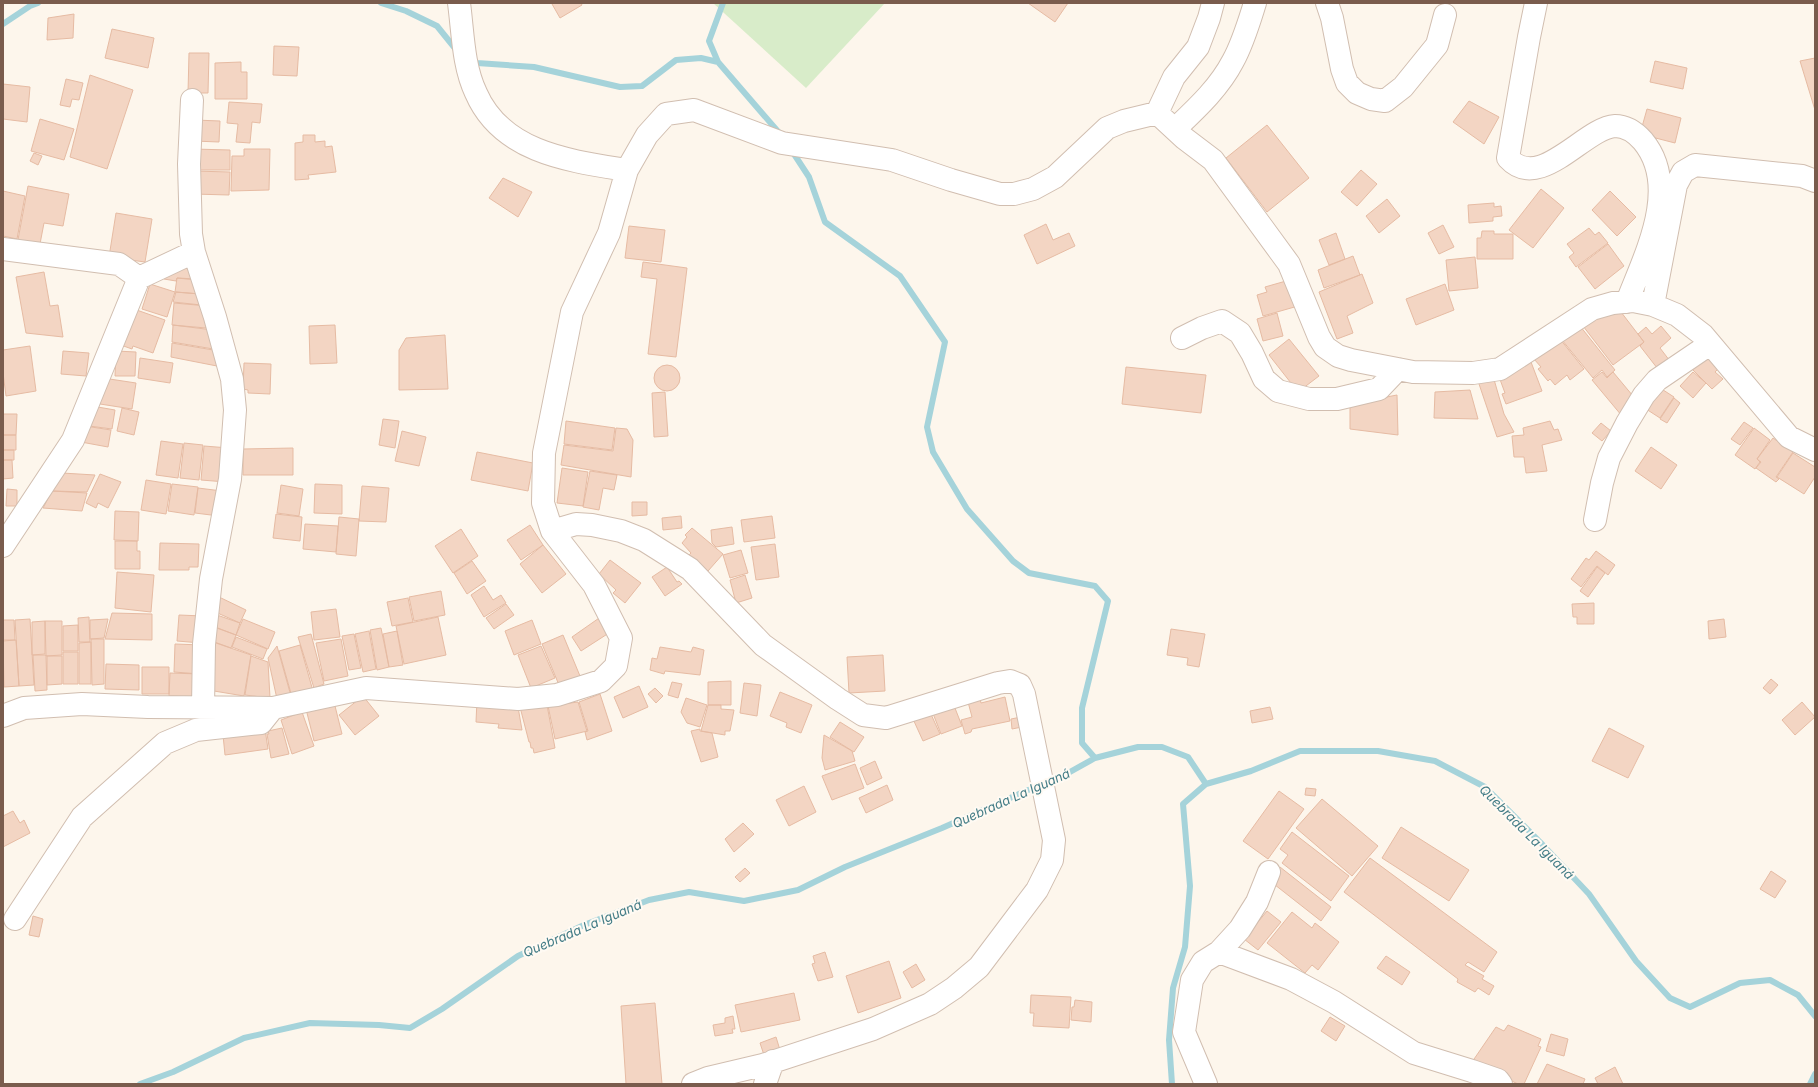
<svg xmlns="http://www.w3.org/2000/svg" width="1818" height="1087" font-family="Inter,sans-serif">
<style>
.green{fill:#d8ecc9}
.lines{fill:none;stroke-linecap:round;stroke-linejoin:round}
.stream{stroke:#a5d3da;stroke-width:6}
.building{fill:#f3d5c3;stroke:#e6bba3}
.minor-casing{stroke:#d1beb0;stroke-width:24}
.minor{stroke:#fff;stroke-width:22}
.labels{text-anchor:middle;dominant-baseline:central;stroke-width:4;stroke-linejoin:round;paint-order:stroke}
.water-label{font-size:13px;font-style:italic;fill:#437c86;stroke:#fffaf3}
</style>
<rect width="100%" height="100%" fill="#fdf6ec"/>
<path class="green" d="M713,3H885L806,88Z"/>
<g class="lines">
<path class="stream" d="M381,3L406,11L437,26L458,52
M3,24L30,6L38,3
M470,60L477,63L534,67L620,87L642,86L676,60L701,58L718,62L781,135
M718,62L709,41L723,3
M792,151L809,177L825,222L900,276L945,342L927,427L933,452L967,509L1013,561L1029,573L1095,586L1108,601L1082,708V743L1095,758
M140,1084L173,1072L244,1038L310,1023L379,1025L410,1028L442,1009L518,956L584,925L649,900L689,892L744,901L798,890L845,867L942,828L1028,790L1052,782L1095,758L1138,747H1162L1188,757L1206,784L1251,771L1300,751H1378L1435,761L1485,787L1540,842L1589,894L1636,961L1670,998L1690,1007L1740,983L1770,980L1798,995L1815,1016
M1172,1084L1169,1040L1173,988L1185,947L1190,886L1183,804L1206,784
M1810,1084L1815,1074"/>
</g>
<path class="building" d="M554,3H581L582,5L560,18L552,4Z
M1028,3H1068L1055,22Z
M74,14L73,38L47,40L48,18Z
M112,29L154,38L148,68L105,58Z
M274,46L299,47L297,76L273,75Z
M189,53H209L208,93H188Z
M1815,58V110L1800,61Z
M1655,61L1687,68L1683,89L1650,82Z
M241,62V72H247V99H215V63Z
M90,75L133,90L107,169L70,157Z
M66,79L83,83L79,100L72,99L70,107L60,105Z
M3,84L30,87L27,122L3,119Z
M1469,101L1499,117L1484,144L1453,122Z
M229,102L262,104L260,123L252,122L250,143L236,142L238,124L227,123Z
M1647,109L1681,118L1675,143L1640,134Z
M40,119L74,129L64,160L31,151Z
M195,120L220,121L219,142L194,141Z
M1267,125L1309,178L1267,212L1226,158Z
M303,135H315V142L325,141V147L332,146L336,172L308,175L309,179L295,180V143L303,142Z
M193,149L230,150V170H193Z
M244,149H270L269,190L231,191L232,156H244Z
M34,153L42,156L38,165L30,161Z
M1361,170L1377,184L1357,206L1341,192Z
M193,171L230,172L229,195L193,194Z
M503,178L532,192L518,217L489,198Z
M28,186L69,194L63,226L44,223L39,249L17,245Z
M1541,189L1564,208L1533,248L1509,230Z
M3,191L25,196L17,239L3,236Z
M1610,191L1636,217L1617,236L1592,210Z
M1387,199L1400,216L1379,233L1366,216Z
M1494,203V207L1501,206L1502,216L1493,217V221L1469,223L1468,205Z
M116,213L152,219L145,262L109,257Z
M1046,224L1053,240L1069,233L1075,246L1037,264L1024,235Z
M1443,225L1454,247L1439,254L1428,233Z
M629,226L665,230L661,262L625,258Z
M1589,228L1595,235L1599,232L1608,243L1576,267L1569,257L1574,253L1567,244Z
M1482,231H1494V234H1513V259H1477V238H1481Z
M1336,233L1345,259L1329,265L1319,240Z
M1608,244L1624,266L1595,289L1578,267Z
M1353,256L1360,275L1324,288L1318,270Z
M1475,257L1478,288L1449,291L1446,260Z
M643,262L687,268L676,357L648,354L657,279L641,277Z
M193,265L196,279L177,278L176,281L164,279L166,268Z
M44,272L50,306L58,305L63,337L26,333L16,277Z
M1362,274L1373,303L1347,316L1353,333L1337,339L1319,292Z
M177,278L197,280L200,294L175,292Z
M1286,281L1292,300L1296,299L1298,306L1263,316L1257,295L1267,292L1265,287Z
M150,284L175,292L167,317L142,309Z
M1445,284L1454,310L1416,325L1406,299Z
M176,292L200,294L201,305L173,302Z
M174,303L208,306L206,328L172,325Z
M131,308L165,320L153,353L133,346L132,349L118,344Z
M1621,312L1644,342L1613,365L1583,326L1600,315Z
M1277,313L1283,336L1263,341L1257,319Z
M173,325L213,330L219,350L172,342Z
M335,325L337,363L310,364L309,326Z
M1580,326L1615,370L1607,377L1602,370L1593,378L1562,340Z
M1661,326L1671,338L1660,348L1673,365L1661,373L1640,346L1644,342L1638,334L1646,327L1652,334Z
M445,335L448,389L399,390V350L406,338Z
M1289,339L1319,376L1298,392L1269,355Z
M1560,339L1584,369L1570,380L1567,375L1555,385L1550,379L1548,381L1538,369L1541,367L1534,359Z
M172,343L219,351L222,367L171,357Z
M30,346L36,391L6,396L3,373V350Z
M63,351L89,353L86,376L61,374Z
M116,351L136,352L135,376H115Z
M1705,356L1718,369L1715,372L1723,379L1712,389L1689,366Z
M140,358L173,363L170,383L138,378Z
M1531,362L1542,391L1506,404L1502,394L1505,393L1498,374Z
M244,363L271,364L270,394L248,393V390L243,389Z
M654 378a13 13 0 1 1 26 0a13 13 0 1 1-26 0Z
M1126,367L1206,375L1201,413L1122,404Z
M1602,372L1607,378L1613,372L1638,402L1622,416L1592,380Z
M1693,372L1706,383L1693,398L1680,386Z
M1493,376L1504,414L1514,432L1497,437L1478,381Z
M103,378L136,383L132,409L100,404Z
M1657,386L1674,397L1660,418L1643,407Z
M1470,390L1478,419L1434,418L1435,392Z
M665,392L668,436L654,437L652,393Z
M1397,395L1398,435L1350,429V404Z
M1674,398L1680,403L1667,423L1660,419Z
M92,406L115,410L112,429L89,426Z
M122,408L139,412L134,435L117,431Z
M3,414H17L16,435H3Z
M383,419L399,421L395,448L379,445Z
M566,421L615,428L612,450L564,444Z
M1550,421L1554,430L1558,429L1562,440L1542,445L1547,471L1526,473L1524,457H1514L1512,436L1524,435L1523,428Z
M1744,422L1753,428L1740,445L1731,439Z
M1601,423L1611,431L1602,441L1592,433Z
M85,426L111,430L108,447L81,442Z
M616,428L627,429L633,440L631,477L561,465L564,445L613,451Z
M1754,428L1770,440L1757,459L1760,462L1755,469L1735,455Z
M402,431L426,437L419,466L395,461Z
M3,435H16V450H3Z
M1773,438L1793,452L1776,477L1779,479L1776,482L1756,468L1761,462L1757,459Z
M161,441L183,444L178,478L156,475Z
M184,443L203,445L199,480L180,478Z
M204,446L229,448L226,482L201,480Z
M1651,447L1677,465L1661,489L1635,471Z
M293,448V475H243V449Z
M3,450H14V460H3Z
M477,452L533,463L528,491L471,480Z
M1793,453L1815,467V477L1804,494L1777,477Z
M3,460H12L13,478L3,479Z
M562,468L588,472L583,506L557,503Z
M590,471L617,475L614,490L603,488L599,510L583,507Z
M62,473L95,475L87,492L52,491Z
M100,474L121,482L108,508L98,503L96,508L86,503Z
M146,480L171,484L166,514L141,510Z
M172,484L198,487L194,515L168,511Z
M315,484L342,485V514L314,513Z
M281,485L303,489L299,516L277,513Z
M362,486L389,488L386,522L359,521Z
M198,488L222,491L219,516L195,513Z
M7,489L17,490V506H6Z
M52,491L87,493L82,511L43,508Z
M632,502H647V515L632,516Z
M115,511L139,512L138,541L114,540Z
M276,514L302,517L300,541L273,538Z
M681,516L682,528L663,530L662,518Z
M772,516L775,538L744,542L741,520Z
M339,517L359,519L356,556L336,554Z
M305,524L338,526L336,552L303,549Z
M530,525L543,545L521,560L507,540Z
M732,527L734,544L716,547L712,543L711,530Z
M692,528L723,554L708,571L705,568L702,571L687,557L691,553L682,543L687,537L685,535Z
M461,529L478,556L453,573L435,546Z
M115,541H137V551H140V569H115Z
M160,543L199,544L198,567H189V570H159Z
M775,544L779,577L756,580L751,547Z
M543,545L566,574L542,593L520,564Z
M741,550L748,573L730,578L723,555Z
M1596,551L1615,565L1608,575L1597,566L1581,587L1571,579L1586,558L1589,560Z
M610,560L641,583L625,603L613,593L616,590L599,574Z
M472,561L486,581L467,594L454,573Z
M667,567L677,582L679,581L682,584L665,596L652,577Z
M1597,567L1605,573L1588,597L1580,591Z
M117,572L154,575L151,612L115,608Z
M745,575L752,598L736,603L730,580Z
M484,586L493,600L501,595L506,603L484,617L471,595Z
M441,591L445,615L414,621L409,597Z
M217,596L246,610L240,623L213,611Z
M408,598L413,622L392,626L387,602Z
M1594,603V624H1577V617H1573L1572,604Z
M506,604L514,615L494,629L486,618Z
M336,609L340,637L314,640L311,612Z
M112,613L152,614V640L105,639Z
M214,614L240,623L236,635L210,625Z
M179,615L203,616L201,643L177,641Z
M602,616L612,631L581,651L572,637Z
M89,617L90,642H79L78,618Z
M438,617L446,655L404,664L396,626Z
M30,619L34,685L19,686L15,620Z
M108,619L104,638L90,639V620Z
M243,619L275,632L268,649L236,635Z
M1724,619L1726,637L1709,639L1708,621Z
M3,620H14L15,640H3Z
M532,620L541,644L514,655L505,631Z
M45,621V654L32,655V622Z
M45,621H62V655L46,656Z
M78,625V651H63V626Z
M214,627L236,635L231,648L209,640Z
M381,628L389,667L377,670L370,630Z
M1171,629L1205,634L1199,667L1187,665L1188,658L1167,655Z
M369,631L376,669L363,672L355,634Z
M397,631L403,665L389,667L383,634Z
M311,634L324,684L314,688L298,637Z
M354,634L361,668L349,670L342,636Z
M563,635L580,676L559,685L542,644Z
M236,637L267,649L263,659L232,647Z
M91,639H104V684L92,685Z
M341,639L348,676L324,681L316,643Z
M16,640L19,686L4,687L3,641Z
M91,642V684H79V643Z
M213,642L251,655L244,696L208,690Z
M175,644L202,645L200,674L174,672Z
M300,645L313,691L292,697L279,651Z
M277,646L291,696L277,699L268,658Z
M541,646L555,678L531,688L518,655Z
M660,647L691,652L693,647L704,650L700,675L665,671L664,674L650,670L652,658L657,659Z
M63,652H78V684H63Z
M33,655H46L47,690L35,691Z
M883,655L885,691L849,693L847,657Z
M47,656H62V684L47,685Z
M251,656L268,662L270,698L245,695Z
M106,664L139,665V690L105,689Z
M142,667H169V694H142Z
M170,673L200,674L199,697L169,696Z
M1771,679L1778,685L1770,694L1763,688Z
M731,681V705H708V682Z
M672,682L682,684L678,698L668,695Z
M744,683L761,685L757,716L740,713Z
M639,686L648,707L623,718L614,697Z
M655,688L663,696L656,703L648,694Z
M780,692L812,705L801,733L786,727L787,723L770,716Z
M600,694L612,731L587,740L585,732L588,731L579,702Z
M363,696L379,716L355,735L339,715Z
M1005,697L1010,721L972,729L971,732L965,734L961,720L972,717L968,702L980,699L981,703Z
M686,698L707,705L700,727L687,723L681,712Z
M477,700L518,707L522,730L498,728L499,724L476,722Z
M334,702L342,734L314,741L306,709Z
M578,702L587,731L555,739L548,706Z
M1802,702L1815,717L1795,735L1782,720Z
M953,703L962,726L941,734L932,711Z
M547,705L555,748L534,753L533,748H531L530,742H529L520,707Z
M708,705H721V709L734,710L730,731H725V735L701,731Z
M1270,707L1273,719L1252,723L1250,711Z
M302,712L314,746L292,754L281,720Z
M930,712L940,734L923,741L913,719Z
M1021,717L1022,727L1012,729L1011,719Z
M840,722L864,737L854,752L830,737Z
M282,728L289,754L271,758L267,734H269L268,731Z
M1609,728L1644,746L1628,778L1592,761Z
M265,729L268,749L225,755L223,735Z
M700,729V731L712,733L718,757L701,762L691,731Z
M824,735L852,751L855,761L825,770L822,758Z
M875,761L882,778L867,785L860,768Z
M855,764L864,788L832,800L822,776Z
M887,785L893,800L866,813L859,798Z
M804,786L816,812L789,826L776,800Z
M1306,788L1316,789L1315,796L1305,795Z
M1279,791L1304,809L1268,859L1243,841Z
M1322,799L1378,846L1352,876L1296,828Z
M13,811L20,823L24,820L30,833L3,847V816Z
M743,823L754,834L734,852L725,839Z
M1401,827L1469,870L1449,901L1382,858Z
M1292,832L1349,876L1331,901L1282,863L1288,855L1280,849Z
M1370,858L1497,952L1484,972L1468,962L1465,965L1484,976L1482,979L1494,986L1489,995L1478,988L1475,992L1457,982L1458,979L1344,892Z
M1280,867L1331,907L1321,921L1270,881Z
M745,868L750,873L740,882L735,877Z
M1771,871L1786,881L1775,898L1760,889Z
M1267,911L1281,922L1258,950L1244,939Z
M1292,912L1312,928L1315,923L1339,942L1318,970L1312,965L1305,973L1267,943Z
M33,916L43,919L39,937L29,935Z
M825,952L833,977L818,981L812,964L815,963L813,956Z
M1386,956L1410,972L1402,985L1377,968Z
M889,961L901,998L858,1013L846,976Z
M916,964L925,980L912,988L903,972Z
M794,993L800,1020L741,1032L735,1005Z
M1031,995L1071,997L1069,1028L1033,1026L1034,1013H1030Z
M1075,1000L1092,1002L1091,1022L1071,1020L1072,1007H1074Z
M655,1003L662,1084H626L621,1006Z
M733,1016L735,1029H732L733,1033L715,1036L713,1025L725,1023V1018Z
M1330,1017L1345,1026L1336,1041L1321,1031Z
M1508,1025L1541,1039L1538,1046L1541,1047L1524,1084H1518L1472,1062L1496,1027L1504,1031Z
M1551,1034L1568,1039L1564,1056L1546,1051Z
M776,1037L780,1050L764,1055L760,1043Z
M1547,1064L1585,1079L1583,1084H1537Z
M1615,1067L1623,1084H1598L1595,1078Z"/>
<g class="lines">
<defs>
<path id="minor" d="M459,3C463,33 463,66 476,93C502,153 570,161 627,170
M1327,3L1332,18L1342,69L1347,83L1357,93L1371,99L1385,101L1403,87L1437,45L1445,15
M1536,3L1529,37L1508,158C1540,193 1584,128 1615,126C1627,126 1636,133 1643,141C1681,187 1645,255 1627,302
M192,100L189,164L191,234L194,252L215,317L232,379L235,410L230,479L211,579L204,644L203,707
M1157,113L1174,77L1198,47L1209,18L1213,3
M1175,129C1196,109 1219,88 1233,61C1243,43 1249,22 1255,3
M3,249L119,264L139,278L194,252
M1653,305L1676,185L1683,172L1695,165L1802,176L1815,181
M1182,338L1202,328L1222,321L1240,333L1252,353L1264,379L1278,391L1309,399H1337L1379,389L1398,369
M1595,520L1602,483L1609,458L1627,423L1644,395L1657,380L1710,344
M552,531L576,524L592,525L621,531L644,540L690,569L763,645L838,699L863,715L886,718L998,683L1010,681L1020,685L1024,694L1054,840L1052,860L1037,890L979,967L954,988L930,1004L873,1029L763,1065L708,1078L693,1084
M3,546L73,440L139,278
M3,716L24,708L82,704L148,707L273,708L366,688L518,699L557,695L601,681L616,666L621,638L594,585L552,531L543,503L544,453L572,312L609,233L627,170L647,135L666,114L694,110L782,143L892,160L951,180L1000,194H1014L1033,189L1055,177L1107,128L1124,121L1157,113L1184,138L1213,160L1289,264L1319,337L1325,347L1338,356L1351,360L1413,372L1473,373L1500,369L1592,309L1613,303L1633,301L1653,305L1677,315L1703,335L1789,437L1815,450
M15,919L82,817L165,743L196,730L261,723L273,708
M1219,952L1240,929L1257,902L1269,872
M765,1084L773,1061
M1206,1084L1184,1032L1192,980L1203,962L1219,952L1291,979L1334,1002L1414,1053L1472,1071L1498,1080L1501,1084"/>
</defs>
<use href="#minor" class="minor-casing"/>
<use href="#minor" class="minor"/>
</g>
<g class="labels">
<g class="water-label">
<text transform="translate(1011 798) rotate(-24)">Quebrada La Iguaná</text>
<text transform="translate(1527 832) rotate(45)">Quebrada La Iguaná</text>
<text transform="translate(582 928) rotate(-23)">Quebrada La Iguaná</text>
</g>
</g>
<rect width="1818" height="1087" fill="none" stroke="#7a5c4d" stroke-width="8"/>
</svg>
